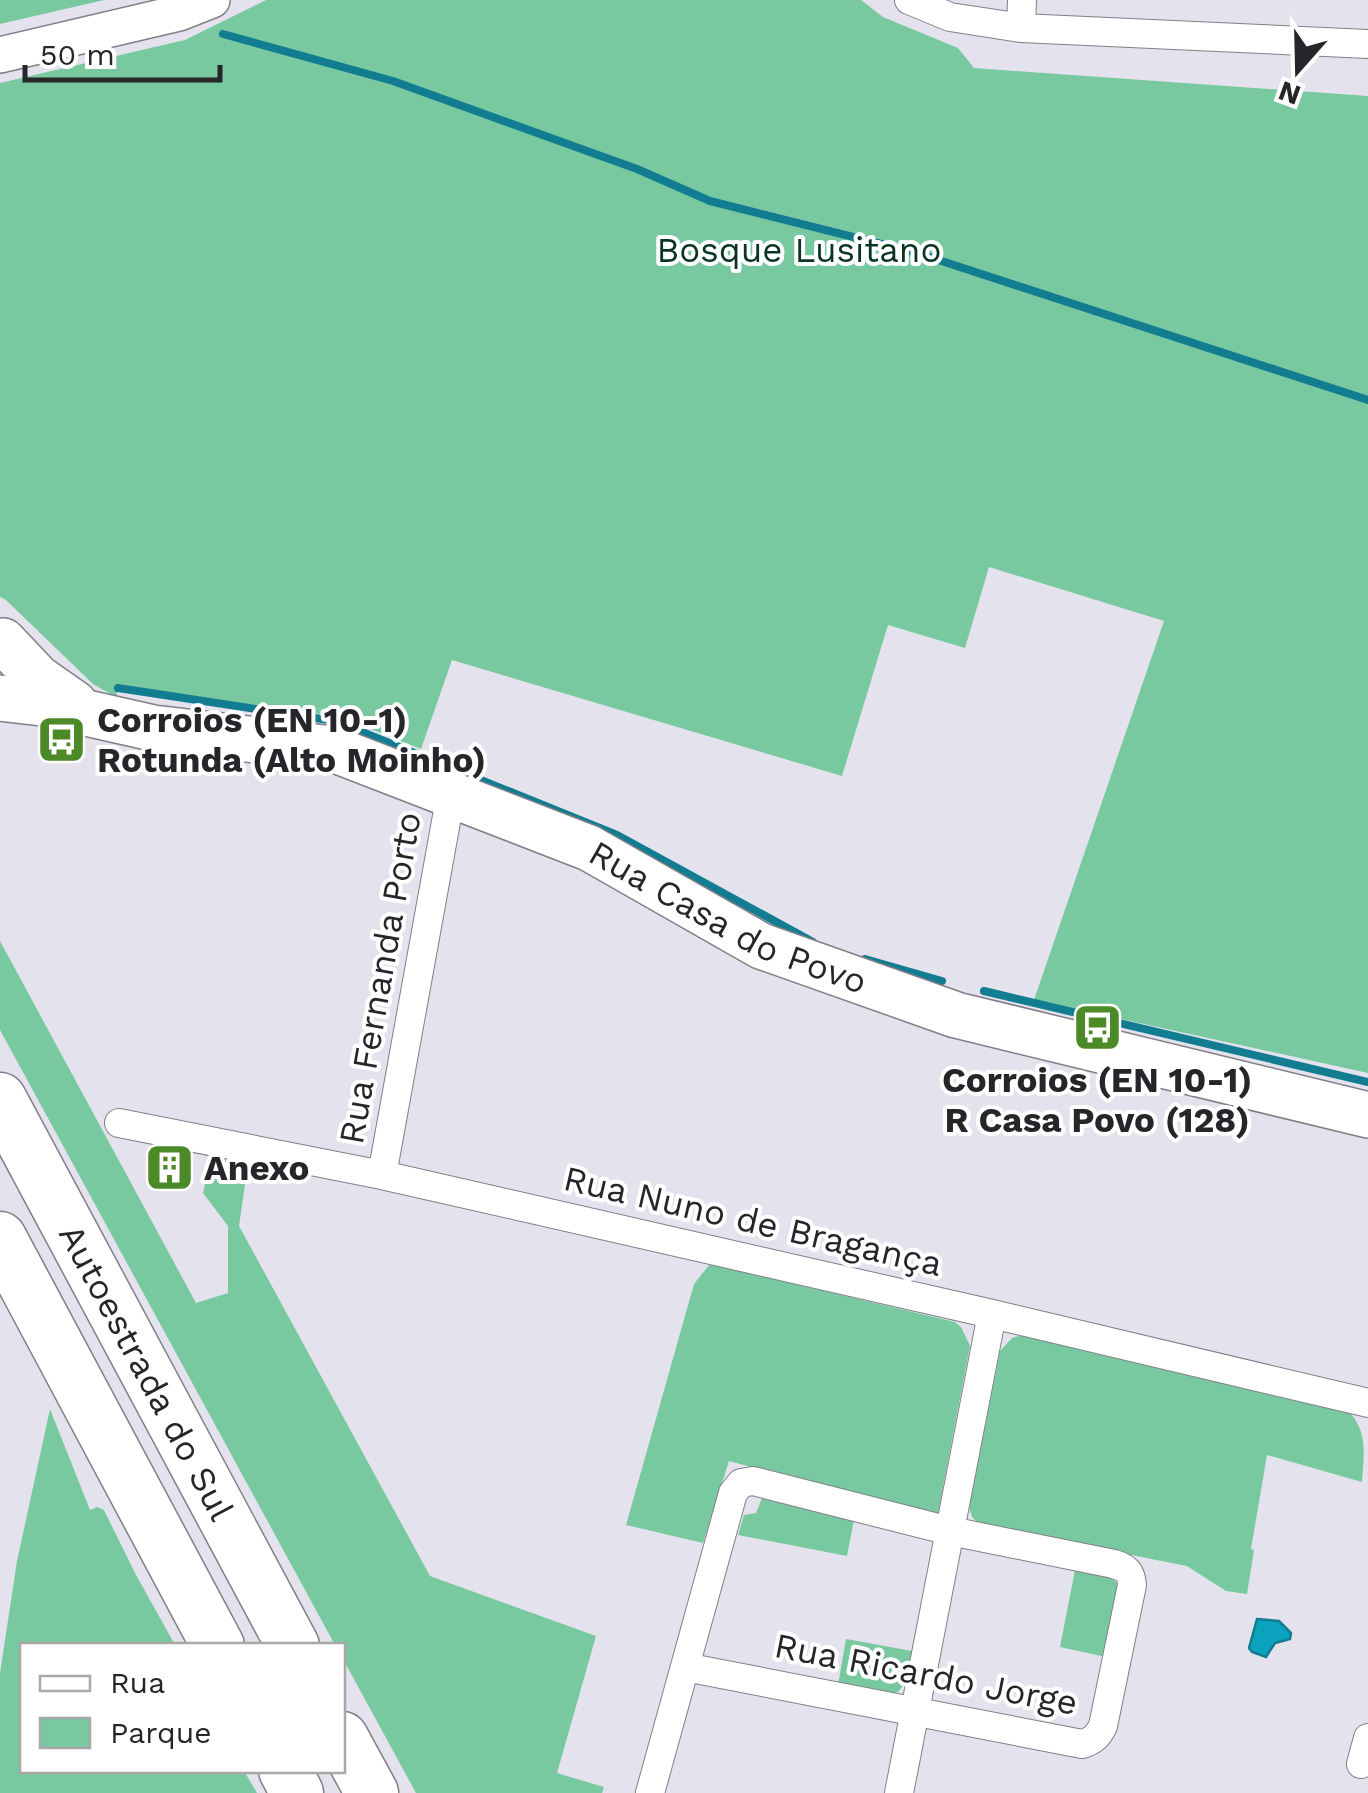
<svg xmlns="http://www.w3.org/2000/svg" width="1368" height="1793" font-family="'Work Sans',sans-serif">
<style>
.green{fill:#78c9a0}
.water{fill:#0aa2bd;stroke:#127c91;stroke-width:2.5}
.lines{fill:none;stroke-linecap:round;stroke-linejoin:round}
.stream{stroke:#127c91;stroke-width:8}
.minor-casing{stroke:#807f88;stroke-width:30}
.tertiary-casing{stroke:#807f88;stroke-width:38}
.primary-casing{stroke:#807f88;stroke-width:48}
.motorway-casing{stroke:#807f88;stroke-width:55}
.minor{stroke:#fff;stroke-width:28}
.tertiary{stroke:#fff;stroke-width:35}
.primary{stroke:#fff;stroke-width:45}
.motorway{stroke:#fff;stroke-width:52}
.labels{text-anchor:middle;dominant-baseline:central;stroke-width:8;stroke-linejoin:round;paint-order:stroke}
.park-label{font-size:35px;fill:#093522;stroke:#fff}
.poi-label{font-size:35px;font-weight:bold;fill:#262529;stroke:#fff;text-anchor:start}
.street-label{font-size:35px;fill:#262529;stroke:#fff}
</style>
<rect width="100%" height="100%" fill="#e4e3ed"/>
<path class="green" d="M0,0H104L0,24Z
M266,0H861L883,17L958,48L974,68L1368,96V1073L1034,1000L1164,621L989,567L965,648L888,625L842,776L452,660L421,749L338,716L213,701L119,684L116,697L93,684L6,600L0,597V83L185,40Z
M0,941L196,1303L228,1293V1226L203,1193L213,1149L249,1156L239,1226L430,1576L596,1636L557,1773L604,1787L602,1793H416L343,1659L342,1646L335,1645L0,1030Z
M710,1264L955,1322L961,1327L970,1346L937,1518L729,1461L703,1543L626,1525L694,1284Z
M1022,1335L1347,1410C1368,1430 1364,1452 1362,1482L1267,1455L1251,1549L1254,1550L1247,1594L1226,1591L1187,1566L980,1525L972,1517L969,1507L1000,1351L1012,1338Z
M50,1409L90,1510L97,1507L104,1510L135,1573L175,1645L22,1646V1770L244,1771L257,1793H0V1673L17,1561Z
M766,1488L855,1515L847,1556L738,1535L744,1515L756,1513Z
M1075,1570L1112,1577L1119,1586L1106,1657L1060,1647Z
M846,1639L912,1651L908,1679L899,1691L892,1695L838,1685Z"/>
<path class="water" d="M1257,1619L1279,1621L1291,1633L1290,1639L1275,1643L1266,1657L1252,1652L1249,1648Z"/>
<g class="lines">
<path class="stream" d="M223,34L393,81L637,169L710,201L917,253L1368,400
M118,688L335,721L617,835L813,942
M865,959L942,981
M984,991L1368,1082"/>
<defs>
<path id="minor" d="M909,0L950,17L1021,28L1368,44
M1021,28L1022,0
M119,1123L382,1175L992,1314L1368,1403
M382,1175L451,794
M1361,1764L1368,1738
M650,1793L733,1493L741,1483L753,1481L950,1531L1114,1564C1127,1568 1131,1572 1132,1585L1103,1726C1098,1736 1093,1741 1082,1744L685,1667
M899,1793L992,1314"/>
<path id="tertiary" d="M0,55L179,13L212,0"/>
<g id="primary">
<path d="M3,641L38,678L75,704"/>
<path id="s1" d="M0,698L42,703L153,728L333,749L589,848L761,946L956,1015L1368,1115"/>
</g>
<g id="motorway">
<path id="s2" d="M0,1099L293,1646"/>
<path d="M0,1238L218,1646"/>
<path d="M342,1738L372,1793"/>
<path d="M285,1770L297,1793"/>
</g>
</defs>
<use href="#minor" class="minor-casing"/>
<use href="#tertiary" class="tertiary-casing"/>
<use href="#primary" class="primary-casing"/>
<use href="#motorway" class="motorway-casing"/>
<use href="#minor" class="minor"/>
<use href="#tertiary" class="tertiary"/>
<use href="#primary" class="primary"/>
<use href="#motorway" class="motorway"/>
</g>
<defs>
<symbol id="bus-square" viewBox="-11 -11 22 22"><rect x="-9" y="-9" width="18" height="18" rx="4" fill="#4c8927" stroke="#fff"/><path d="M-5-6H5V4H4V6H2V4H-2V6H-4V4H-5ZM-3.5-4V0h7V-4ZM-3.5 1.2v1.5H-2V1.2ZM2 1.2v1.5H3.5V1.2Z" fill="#fff"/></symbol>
<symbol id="building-square" viewBox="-11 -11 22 22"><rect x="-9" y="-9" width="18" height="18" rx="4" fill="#4c8927" stroke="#fff"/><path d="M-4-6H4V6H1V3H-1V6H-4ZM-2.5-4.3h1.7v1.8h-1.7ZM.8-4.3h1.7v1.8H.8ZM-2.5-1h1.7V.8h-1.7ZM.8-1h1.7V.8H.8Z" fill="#fff"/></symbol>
</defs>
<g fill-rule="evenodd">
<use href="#bus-square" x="34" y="712" width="55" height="55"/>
<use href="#bus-square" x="1070" y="1000" width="55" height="55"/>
<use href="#building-square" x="142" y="1140" width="55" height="55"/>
</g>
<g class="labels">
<g class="park-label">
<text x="799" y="250">Bosque Lusitano</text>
</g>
<g class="poi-label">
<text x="97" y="720">Corroios (EN 10-1)<tspan x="97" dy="40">Rotunda (Alto Moinho)</tspan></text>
<text x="1097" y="1080" text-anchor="middle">Corroios (EN 10-1)<tspan x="1097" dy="40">R Casa Povo (128)</tspan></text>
<text x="204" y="1168">Anexo</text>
</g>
<g class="street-label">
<text stroke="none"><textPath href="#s1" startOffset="768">Rua Casa do Povo</textPath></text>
<text transform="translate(380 978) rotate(-80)">Rua Fernanda Porto</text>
<text transform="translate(753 1221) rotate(13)">Rua Nuno de Bragança</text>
<text stroke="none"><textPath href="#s2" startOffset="310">Autoestrada do Sul</textPath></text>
<text transform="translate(926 1674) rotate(11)">Rua Ricardo Jorge</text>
</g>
</g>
<rect x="20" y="1643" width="325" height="130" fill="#ffffff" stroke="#a8a8a9" stroke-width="2.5"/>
<rect x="40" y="1676" width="50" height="15" fill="#ffffff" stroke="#a8a8a9" stroke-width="2.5"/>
<text x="110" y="1693" font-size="30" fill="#262529">Rua</text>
<rect x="40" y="1718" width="50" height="30" fill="#78c9a0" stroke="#a8a8a9" stroke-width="2.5"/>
<text x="110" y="1743" font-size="30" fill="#262529">Parque</text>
<g transform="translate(1298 70) rotate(200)" stroke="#ffffff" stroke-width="8" paint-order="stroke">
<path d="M0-8L18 38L0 25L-18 38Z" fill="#262529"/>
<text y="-15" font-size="28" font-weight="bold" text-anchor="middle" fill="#262529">N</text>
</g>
<path d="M25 65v15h195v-15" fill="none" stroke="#262529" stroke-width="5"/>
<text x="40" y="65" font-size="30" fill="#262529" stroke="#ffffff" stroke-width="8" paint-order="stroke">50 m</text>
</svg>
